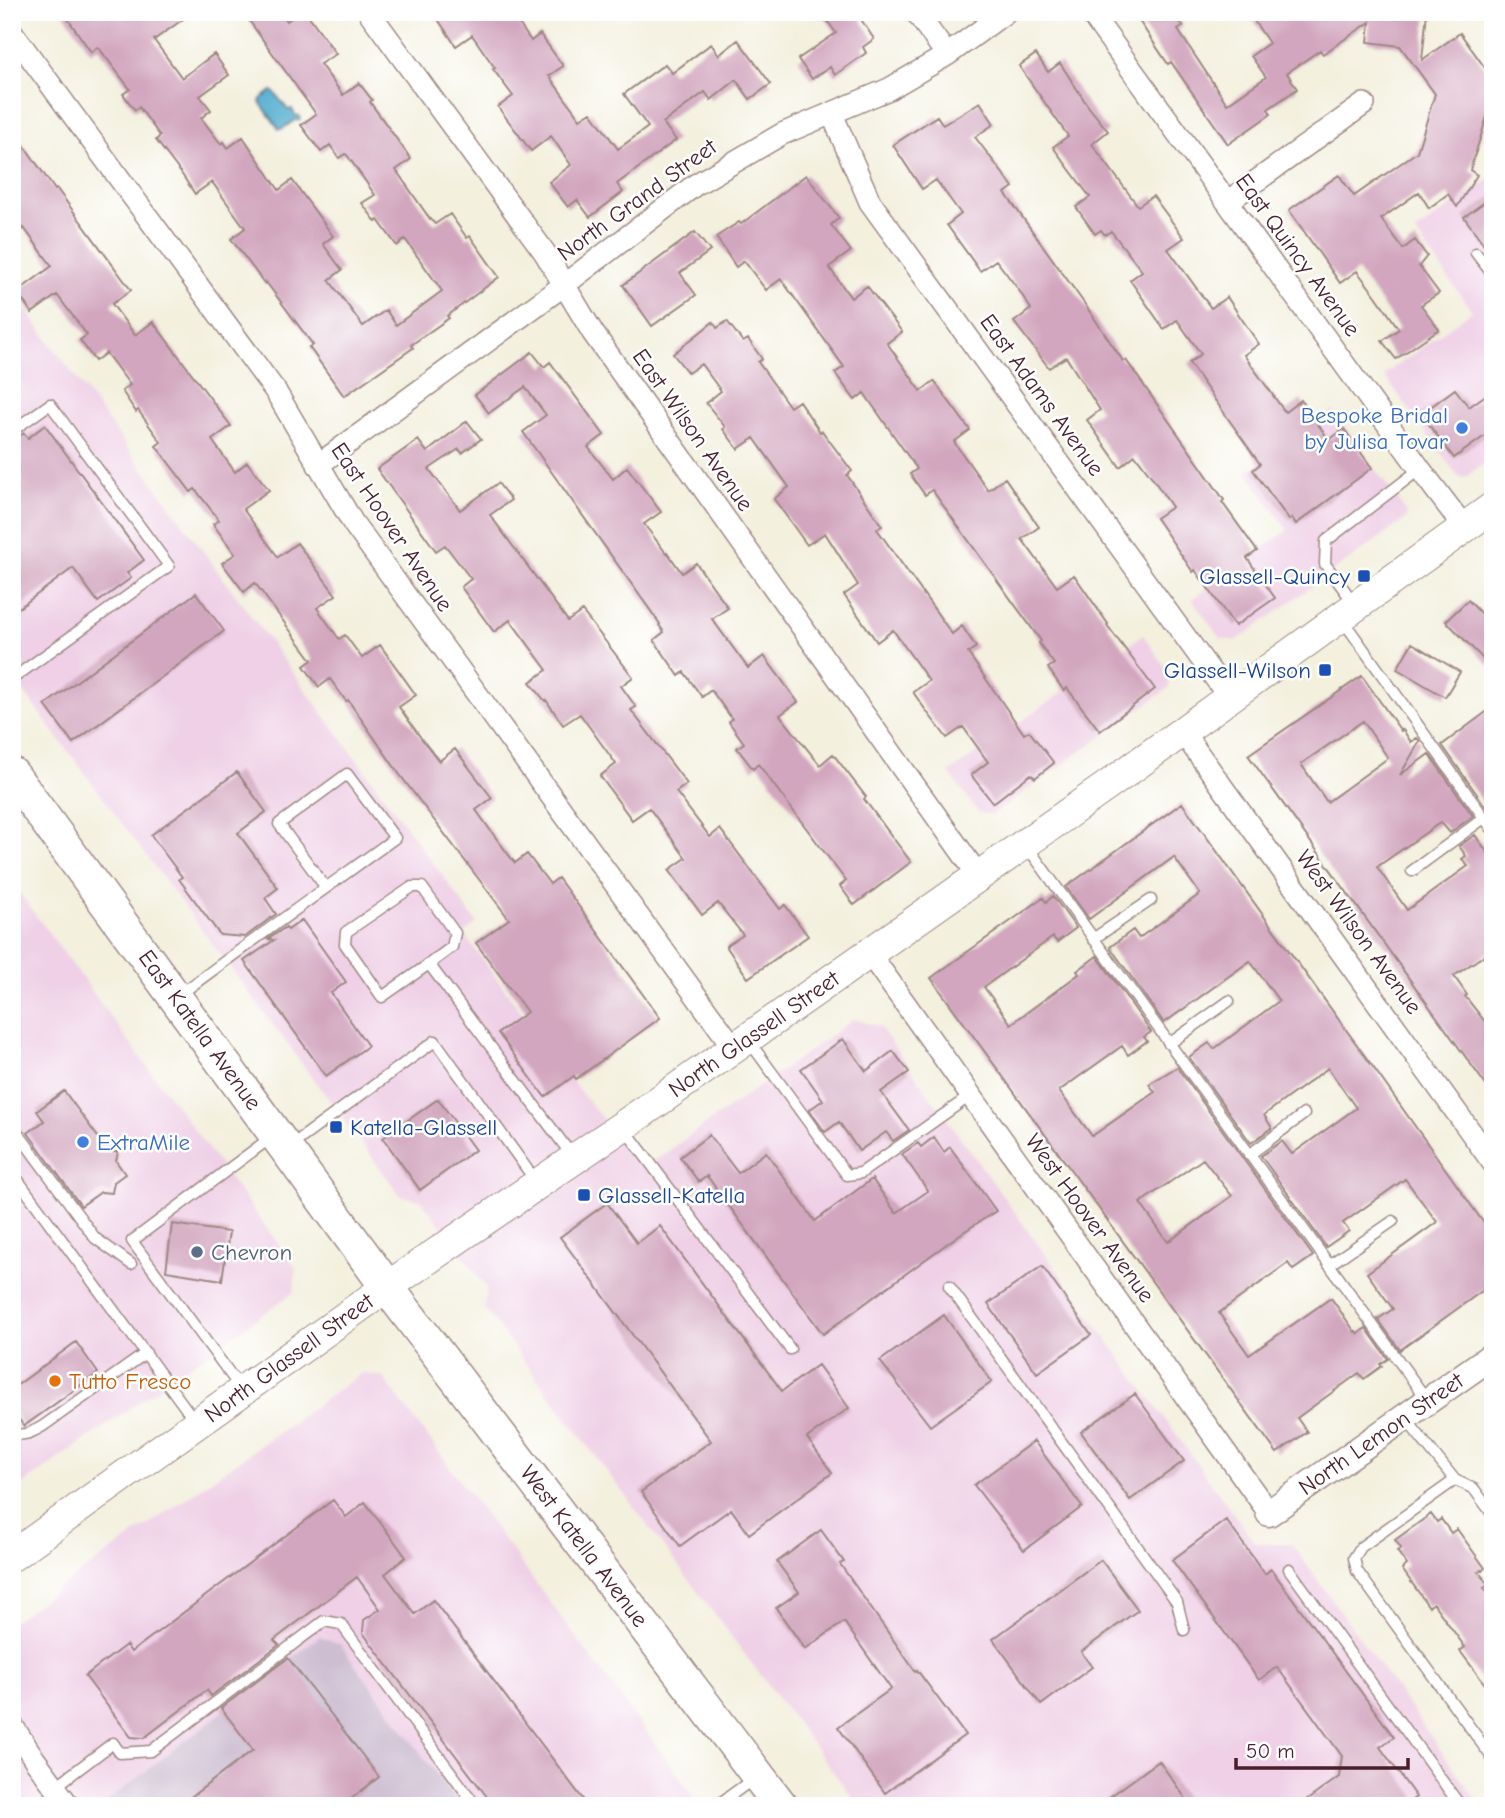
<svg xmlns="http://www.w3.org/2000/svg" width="1505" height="1818" font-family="'Comic Neue',sans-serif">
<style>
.built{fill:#efd0e6}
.industrial{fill:#cdbed2}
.water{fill:#51adcf;stroke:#4e667d;stroke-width:2}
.building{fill:#d2a6be;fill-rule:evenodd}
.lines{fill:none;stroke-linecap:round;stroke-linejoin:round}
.service-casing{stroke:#9e8884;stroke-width:13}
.minor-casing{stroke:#9e8884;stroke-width:24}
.tertiary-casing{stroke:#9e8884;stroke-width:29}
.secondary-casing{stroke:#9e8884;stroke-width:32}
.primary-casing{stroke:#9e8884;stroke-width:36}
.service{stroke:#fff;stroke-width:10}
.minor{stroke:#fff;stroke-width:21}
.tertiary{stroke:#fff;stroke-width:26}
.secondary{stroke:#fff;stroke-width:30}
.primary{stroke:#fff;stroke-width:33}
.shop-dot{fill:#3f7fe0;stroke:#fff;stroke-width:2.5}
.transit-dot{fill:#1a4fb4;stroke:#fff;stroke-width:2.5}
.service-dot{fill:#5c6f8a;stroke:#fff;stroke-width:2.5}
.food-dot{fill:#e8710a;stroke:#fff;stroke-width:2.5}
.labels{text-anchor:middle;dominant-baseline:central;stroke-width:5;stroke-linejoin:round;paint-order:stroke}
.street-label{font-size:23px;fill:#4a1f2b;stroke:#fff}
.shop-label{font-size:23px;fill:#366cbe;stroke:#fff;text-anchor:end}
.transit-label{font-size:23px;fill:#164399;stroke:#fff;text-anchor:end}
.service-label{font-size:23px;fill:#4e5e75;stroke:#fff;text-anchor:start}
.food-label{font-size:23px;fill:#c56008;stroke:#fff;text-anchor:start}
</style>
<rect width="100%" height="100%" fill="#fff"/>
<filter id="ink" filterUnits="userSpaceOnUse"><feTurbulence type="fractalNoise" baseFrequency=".0143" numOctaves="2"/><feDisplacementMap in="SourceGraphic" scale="14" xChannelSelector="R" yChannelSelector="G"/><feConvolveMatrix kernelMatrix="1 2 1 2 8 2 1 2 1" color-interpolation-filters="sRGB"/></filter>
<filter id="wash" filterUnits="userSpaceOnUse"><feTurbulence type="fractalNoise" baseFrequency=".00686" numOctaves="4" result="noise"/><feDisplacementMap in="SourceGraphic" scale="28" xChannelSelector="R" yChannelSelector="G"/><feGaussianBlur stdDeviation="1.57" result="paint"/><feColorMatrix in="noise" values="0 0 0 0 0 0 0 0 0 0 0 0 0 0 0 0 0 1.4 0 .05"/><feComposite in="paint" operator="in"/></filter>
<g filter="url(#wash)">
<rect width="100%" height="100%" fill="#f3f0de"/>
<path class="built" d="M1493,177V457L1464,478L1457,475L1384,375L1472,311L1415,232Z
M12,291L477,923L464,934L579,1090L643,1169L854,1019L880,1027L1255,1543H1291L1481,1806H859L484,1308L487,1288L421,1200L401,1196L12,676Z
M1333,411L1407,513L1406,519L1236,641L1220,638L1192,599L1288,530L1247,472Z
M1143,635L1169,672V688L992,815L978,812L949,773Z
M12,883L296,1268L294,1292L12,1492Z
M362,1373L383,1377L701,1806H460L340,1644L321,1636L101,1806H29L12,1783V1622Z"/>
<path class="industrial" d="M320,1636L340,1644L460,1806H101Z
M12,1783L29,1806H12Z"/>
<path class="water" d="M272,91L274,92L288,110L292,109L295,115L300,116V120H295L282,129H279L260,102L261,99Z"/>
<g id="blocks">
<path class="building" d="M63,12H193L154,40L182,78L214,54L229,75L200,96L211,110L201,118L221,144L224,142L228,148L243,137L279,190L292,180L333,236L323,244L342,270L329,280L363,326L386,310L396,325L442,291L405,239L397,246L378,220L376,222L362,203L375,195L347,155L345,154L339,158L330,145L321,152L301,125L316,114L243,12H281L287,21L299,12H306L336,54L320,64L343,95L359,83L372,100L370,102L411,159L396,170L430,219L435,224L450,214L467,238L470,236L499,277L447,316L449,318L411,345L413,348L344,396L309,347L313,345L266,282L265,284L231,239L245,228L212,182L195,194L181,173L156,140L160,136L139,107L135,110L123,94L130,89L98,47L91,52Z
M433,12H494L499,19L511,12L531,41L540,34L563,66L549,76L580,119L591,112L618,149L648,127L624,94L665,64L672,73L711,44L719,55L738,40L771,84L750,99L736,80L711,100L705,92L663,123L676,140L617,184L623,192L590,217L577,200L568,207L549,182L571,165L551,136L531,151L498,107L513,96L493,69L495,68L472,35L456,46Z
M821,12H856L874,39L863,47L866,53L835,75L830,67L812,79L798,59L836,33Z
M1133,12H1174L1183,26L1178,30L1227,104L1266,77L1251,56L1269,43L1248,12H1427L1422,60L1460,33L1493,79V98L1470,170L1477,175L1457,207L1448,194L1429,208L1419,192L1381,219L1403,249L1415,240L1427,256L1419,266L1439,293L1421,305L1439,329L1396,359L1382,341L1399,329L1376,296L1357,271L1340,283L1289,210L1339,175L1354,196L1417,152L1435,94L1400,46L1368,42L1370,22L1323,54L1320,50L1287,73L1297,89L1268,109L1271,114L1228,144L1171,62L1168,64Z
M1036,54L1048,72L1060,63L1088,106L1108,131L1092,144L1138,206L1153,196L1184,238L1168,249L1211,308L1227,297L1241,318L1259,344L1244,355L1285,412L1301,400L1329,440L1344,429L1372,468L1296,524L1292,518L1289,520L1253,470L1260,464L1189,363L1201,354L1177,320L1164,329L1130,280L1142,271L1111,231L1105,235L1101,230L1095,234L1076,207L1090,197L1053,147L1068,136L1019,66Z
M980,102L994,124L975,137L1013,187L1005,193L1084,303L1123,361L1126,360L1224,500L1222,502L1257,551L1247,558L1275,598L1235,626L1195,570L1193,572L1156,518L1172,507L1151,476L1135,455L1120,467L1087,420L1100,410L1066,357L1049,368L1014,322L1031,309L1018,289L996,260L980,271L947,225L961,214L936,180L922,189L893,145L937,116L943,125Z
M12,128L55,190L57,189L131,290L112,304L135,335L153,322L231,426L212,440L235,472L247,462L269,490L243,509L278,557L297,543L336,595L317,608L339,639L345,635L362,658L380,645L416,695L399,707L421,738L439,761L455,749L492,798L476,810L493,834L515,863L527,854L550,884L558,878L660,1018L576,1079L574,1076L545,1097L498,1033L527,1012L476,943L509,919L400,775L348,700L346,701L330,679L319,687L304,666L312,660L255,583L244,592L222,563L235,554L213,524L219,520L195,489L191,492L156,446L161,442L138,410L136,412L122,391L130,385L106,353L95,361L80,340L87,335L57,295L32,313L17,292L52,266L24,228L12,237Z
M806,175L839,218L831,225L851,251L829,267L851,298L867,286L902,332L887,343L921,391L934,381L970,430L954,442L988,490L1005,478L1039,527L1022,539L1057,587L1074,575L1108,624L1107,625L1155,689L1100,731L1067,688L1064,691L1048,668L1054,664L1039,643L1041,641L932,490L925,495L910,474L917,469L864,393L855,400L835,373L844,367L781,279L766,290L744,261L736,267L716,237L739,222L741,224Z
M1493,196V257L1464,217Z
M695,232L710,251L680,273L696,295L652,326L623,285Z
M727,321L743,342L748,339L762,359L758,362L790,407L799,401L820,432L822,431L852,471L847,475L882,526L877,529L952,634L962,626L976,647L968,653L1024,734L1029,731L1054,763L1035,778L1031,774L993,803L971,775L988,762L963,727L947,738L927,712L913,692L929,681L893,630L877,642L844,595L858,585L825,533L807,545L774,499L789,487L754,438L738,449L723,429L725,427L706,403L721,391L701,364L688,373L673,354L713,322L717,328Z
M532,352L544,367L550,362L604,435L588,447L613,479L627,467L661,512L644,524L666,553L667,552L682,573L696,563L728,608L712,619L748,668L764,656L798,702L780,715L820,765L833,754L866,797L864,799L911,862L854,905L840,886L846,881L758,764L753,769L737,748L744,743L729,722L732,719L711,690L702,697L684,672L679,676L654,640L664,632L659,625L660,624L523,432L546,415L525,387L489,413L475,395Z
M1455,389L1469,407L1493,390V430L1454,458L1421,414Z
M467,421L481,439L462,453L459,449L429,469L460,510L498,483L511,500L490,515L568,621L582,611L633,677L621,686L636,707L631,710L687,784L676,792L710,837L720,829L780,909L785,905L808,936L748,978L726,946L743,935L718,903L702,915L669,870L686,858L649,808L632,820L600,776L616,764L580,714L563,725L546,700L545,701L530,682L547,670L510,620L494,632L461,587L471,579L445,545L436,551L377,469L418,440L427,452Z
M45,425L144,560L127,573L131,578L98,602L73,568L12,613V441L24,433L28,438Z
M196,593L224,631L73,743L45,705Z
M1468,600L1493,626V669L1446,621Z
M1412,643L1460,672L1445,697L1397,669Z
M1362,676L1401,731L1403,730L1411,742L1417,738L1420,741L1400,775L1429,754L1473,816L1450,833L1441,822L1377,867L1407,910L1468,866L1462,859L1466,856L1459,846L1475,835L1493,860V949L1454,976L1467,995L1465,996L1493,1032V1095L1248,755ZM1363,721L1388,758L1327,802L1301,764Z
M1493,707V803L1486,807L1442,745Z
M237,772L266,812L238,833L278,888L265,898L276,914L245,937L220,935L179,879L182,877L151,835Z
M1182,803L1373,1067L1493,1236V1283L1400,1350L1378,1319L1393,1309L1367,1273L1437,1222L1405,1179L1343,1223L1349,1231L1326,1247L1261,1156L1282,1141L1292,1154L1356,1108L1328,1068L1264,1115L1272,1128L1251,1143L1189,1057L1209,1043L1214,1049L1279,1001L1250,961L1164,1023L1110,947L1133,930L1139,938L1200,894L1174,857L1089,919L1066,887Z
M1053,896L1076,928L1057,942L1053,937L984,987L1011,1024L1079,974L1077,971L1097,956L1151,1032L1144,1037L1147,1041L1128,1055L1122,1046L1059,1091L1092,1136L1155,1092L1149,1084L1177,1067L1313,1256L1293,1270L1288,1263L1219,1313L1249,1355L1331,1298L1355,1332L1356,1331L1358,1334L1366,1328L1388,1359L1380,1364L1382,1366L1364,1379L1359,1373L1297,1418L1307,1432L1277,1453L931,978L1043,898L1046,902ZM1203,1159L1232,1196L1168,1242L1140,1203Z
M302,920L346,982L331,993L368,1046L326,1076L244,961L274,940L268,939L286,927L288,930Z
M843,1039L866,1071L893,1051L909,1072L881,1092L909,1130L893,1141L886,1132L859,1151L839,1122L825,1132L809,1110L823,1100L801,1069Z
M64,1091L109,1152H118L116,1161L125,1174L114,1182L112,1193L101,1192L81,1206L28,1133L44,1121L37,1111Z
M438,1099L475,1150L420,1190L383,1138Z
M709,1135L738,1173L766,1152L815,1221L872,1179L896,1213L928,1191L902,1154L918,1143L921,1147L934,1137L944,1152L950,1147L996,1211L959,1235L823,1334L707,1176L699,1182L680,1157Z
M607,1203L637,1243L660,1226L782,1391L818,1365L849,1408L807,1438L832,1473L749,1534L731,1509L680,1546L641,1492L711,1441L560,1237Z
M172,1224L229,1232L222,1280L166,1271Z
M1042,1266L1091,1335L1037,1373L988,1304Z
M944,1315L992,1382L930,1426L880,1361Z
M76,1342L98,1373L24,1426L12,1410V1389Z
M1135,1394L1184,1461L1130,1500L1081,1432Z
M1034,1441L1082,1507L1024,1550L974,1485Z
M333,1500L346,1517L365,1502L406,1557L385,1574L415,1614L433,1600L588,1806H494L363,1633L364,1620L380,1609L357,1577L274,1640L279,1645L211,1696L207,1690L144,1738L131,1737L85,1676L126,1645L131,1652Z
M1431,1514L1437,1522L1441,1519L1451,1533L1457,1529L1485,1568L1479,1572L1489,1585L1484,1588L1493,1600V1695L1460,1651L1465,1647L1433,1603L1429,1607L1402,1569L1407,1565L1397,1551L1401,1548L1395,1540Z
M1226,1520L1265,1574L1271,1569L1394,1737L1380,1747L1416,1797L1404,1806H1299L1339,1777L1342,1756L1277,1667L1259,1680L1172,1560Z
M821,1530L844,1562L840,1564L915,1671L917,1670L965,1735L885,1793L838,1727L891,1689L844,1622L805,1649L776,1608L799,1592L777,1562Z
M1101,1560L1138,1610L1081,1652L1092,1667L1041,1705L993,1639Z
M288,1658L379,1777L342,1806H179L253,1750L221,1708Z
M1159,1761L1191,1806H1097Z"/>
</g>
</g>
<g filter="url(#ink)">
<use href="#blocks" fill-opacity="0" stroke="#9e8884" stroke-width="2"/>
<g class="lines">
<defs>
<path id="service" d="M1476,253L1493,275
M12,431L50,404L169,566L12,679
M1354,603L1325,564L1326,541L1420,469
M1342,619L1493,830
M1026,845L1427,1400
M1412,871L1484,818
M1093,939L1151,900
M429,964L452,947L455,933L422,887H412L346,932L345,944L382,997L429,964L573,1157
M178,996C250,942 323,890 395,838L347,774L279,824L326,888
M749,1041L847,1175L861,1173L970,1096
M1169,1044L1229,1001
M12,1125L95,1238L131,1264
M624,1128L790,1349
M289,1147L435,1041L537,1183
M1249,1155L1304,1114
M12,1172L195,1421
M1329,1265L1393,1221
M949,1286L1177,1602L1184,1630
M242,1390L132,1241L273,1136
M1405,1418L1455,1480L1474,1489L1493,1515
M12,1433C24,1437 33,1432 43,1426L146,1353
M1455,1480L1361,1547L1354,1558L1357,1571L1493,1759
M1289,1569L1459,1804L1457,1806
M55,1787L113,1743L120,1753L151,1751L324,1621L341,1624L476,1806
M716,1806L756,1777"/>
<path id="minor" d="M369,12L545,253L593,333L978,875
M916,12L947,55
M1090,12L1420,469L1464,527
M12,32L276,392L353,523L734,1048
M832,114L870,202L1229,697
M1227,202L1364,104
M318,465L564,285L695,185L782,134L889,89L947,55L1006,12
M1182,731L1493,1163
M869,953L1269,1513
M12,1725L35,1760L69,1806"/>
<path id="tertiary" d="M1269,1513L1493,1355"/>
<path id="secondary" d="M12,1556L387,1287L643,1112L1107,786L1493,507"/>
<path id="primary" d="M12,774L387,1287L781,1806"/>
</defs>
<use href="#service" class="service-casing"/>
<use href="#minor" class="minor-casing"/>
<use href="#tertiary" class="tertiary-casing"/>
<use href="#secondary" class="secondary-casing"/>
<use href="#primary" class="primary-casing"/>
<use href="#service" class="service"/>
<use href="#minor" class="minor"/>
<use href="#tertiary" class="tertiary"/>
<use href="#secondary" class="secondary"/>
<use href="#primary" class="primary"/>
</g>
</g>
<g class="shop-dot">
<circle cx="1462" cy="428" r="7"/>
<circle cx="83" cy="1142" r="7"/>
</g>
<g class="transit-dot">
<rect x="1357" y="569" width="14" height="14" rx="3.5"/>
<rect x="1318" y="663" width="14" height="14" rx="3.5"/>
<rect x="329" y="1120" width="14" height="14" rx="3.5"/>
<rect x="577" y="1188" width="14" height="14" rx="3.5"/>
</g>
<circle class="service-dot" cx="197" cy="1252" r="7"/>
<circle class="food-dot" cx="55" cy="1381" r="7"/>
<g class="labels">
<g class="street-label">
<text transform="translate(637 200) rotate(-36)">North Grand Street</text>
<text transform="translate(1298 255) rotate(54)">East Quincy Avenue</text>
<text transform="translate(1042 395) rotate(54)">East Adams Avenue</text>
<text transform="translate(693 430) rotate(55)">East Wilson Avenue</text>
<text transform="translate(392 527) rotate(56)">East Hoover Avenue</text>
<text transform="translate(1359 932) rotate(54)">West Wilson Avenue</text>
<text transform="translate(200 1030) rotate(54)">East Katella Avenue</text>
<text transform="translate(754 1034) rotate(-35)">North Glassell Street</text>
<text transform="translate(1090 1218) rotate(54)">West Hoover Avenue</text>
<text transform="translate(289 1358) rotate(-36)">North Glassell Street</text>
<text transform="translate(1381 1434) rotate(-35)">North Lemon Street</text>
<text transform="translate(584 1546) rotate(53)">West Katella Avenue</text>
</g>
<g class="shop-label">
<text x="1448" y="415">Bespoke Bridal<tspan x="1448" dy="26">by Julisa Tovar</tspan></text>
<text x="97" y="1142" text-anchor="start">ExtraMile</text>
</g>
<g class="transit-label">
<text x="1350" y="576">Glassell-Quincy</text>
<text x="1311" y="670">Glassell-Wilson</text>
<text x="350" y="1127" text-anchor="start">Katella-Glassell</text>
<text x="598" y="1195" text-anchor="start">Glassell-Katella</text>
</g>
<g class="service-label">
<text x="211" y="1252">Chevron</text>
</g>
<g class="food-label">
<text x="69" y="1381">Tutto Fresco</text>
</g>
</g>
<rect width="1505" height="1818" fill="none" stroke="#fff" stroke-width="42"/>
<path d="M1236 1758v10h172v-10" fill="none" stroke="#4a1f2b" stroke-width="3.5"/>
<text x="1246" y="1758" font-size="21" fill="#4a1f2b" stroke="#ffffff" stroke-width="5" paint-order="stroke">50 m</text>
</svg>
